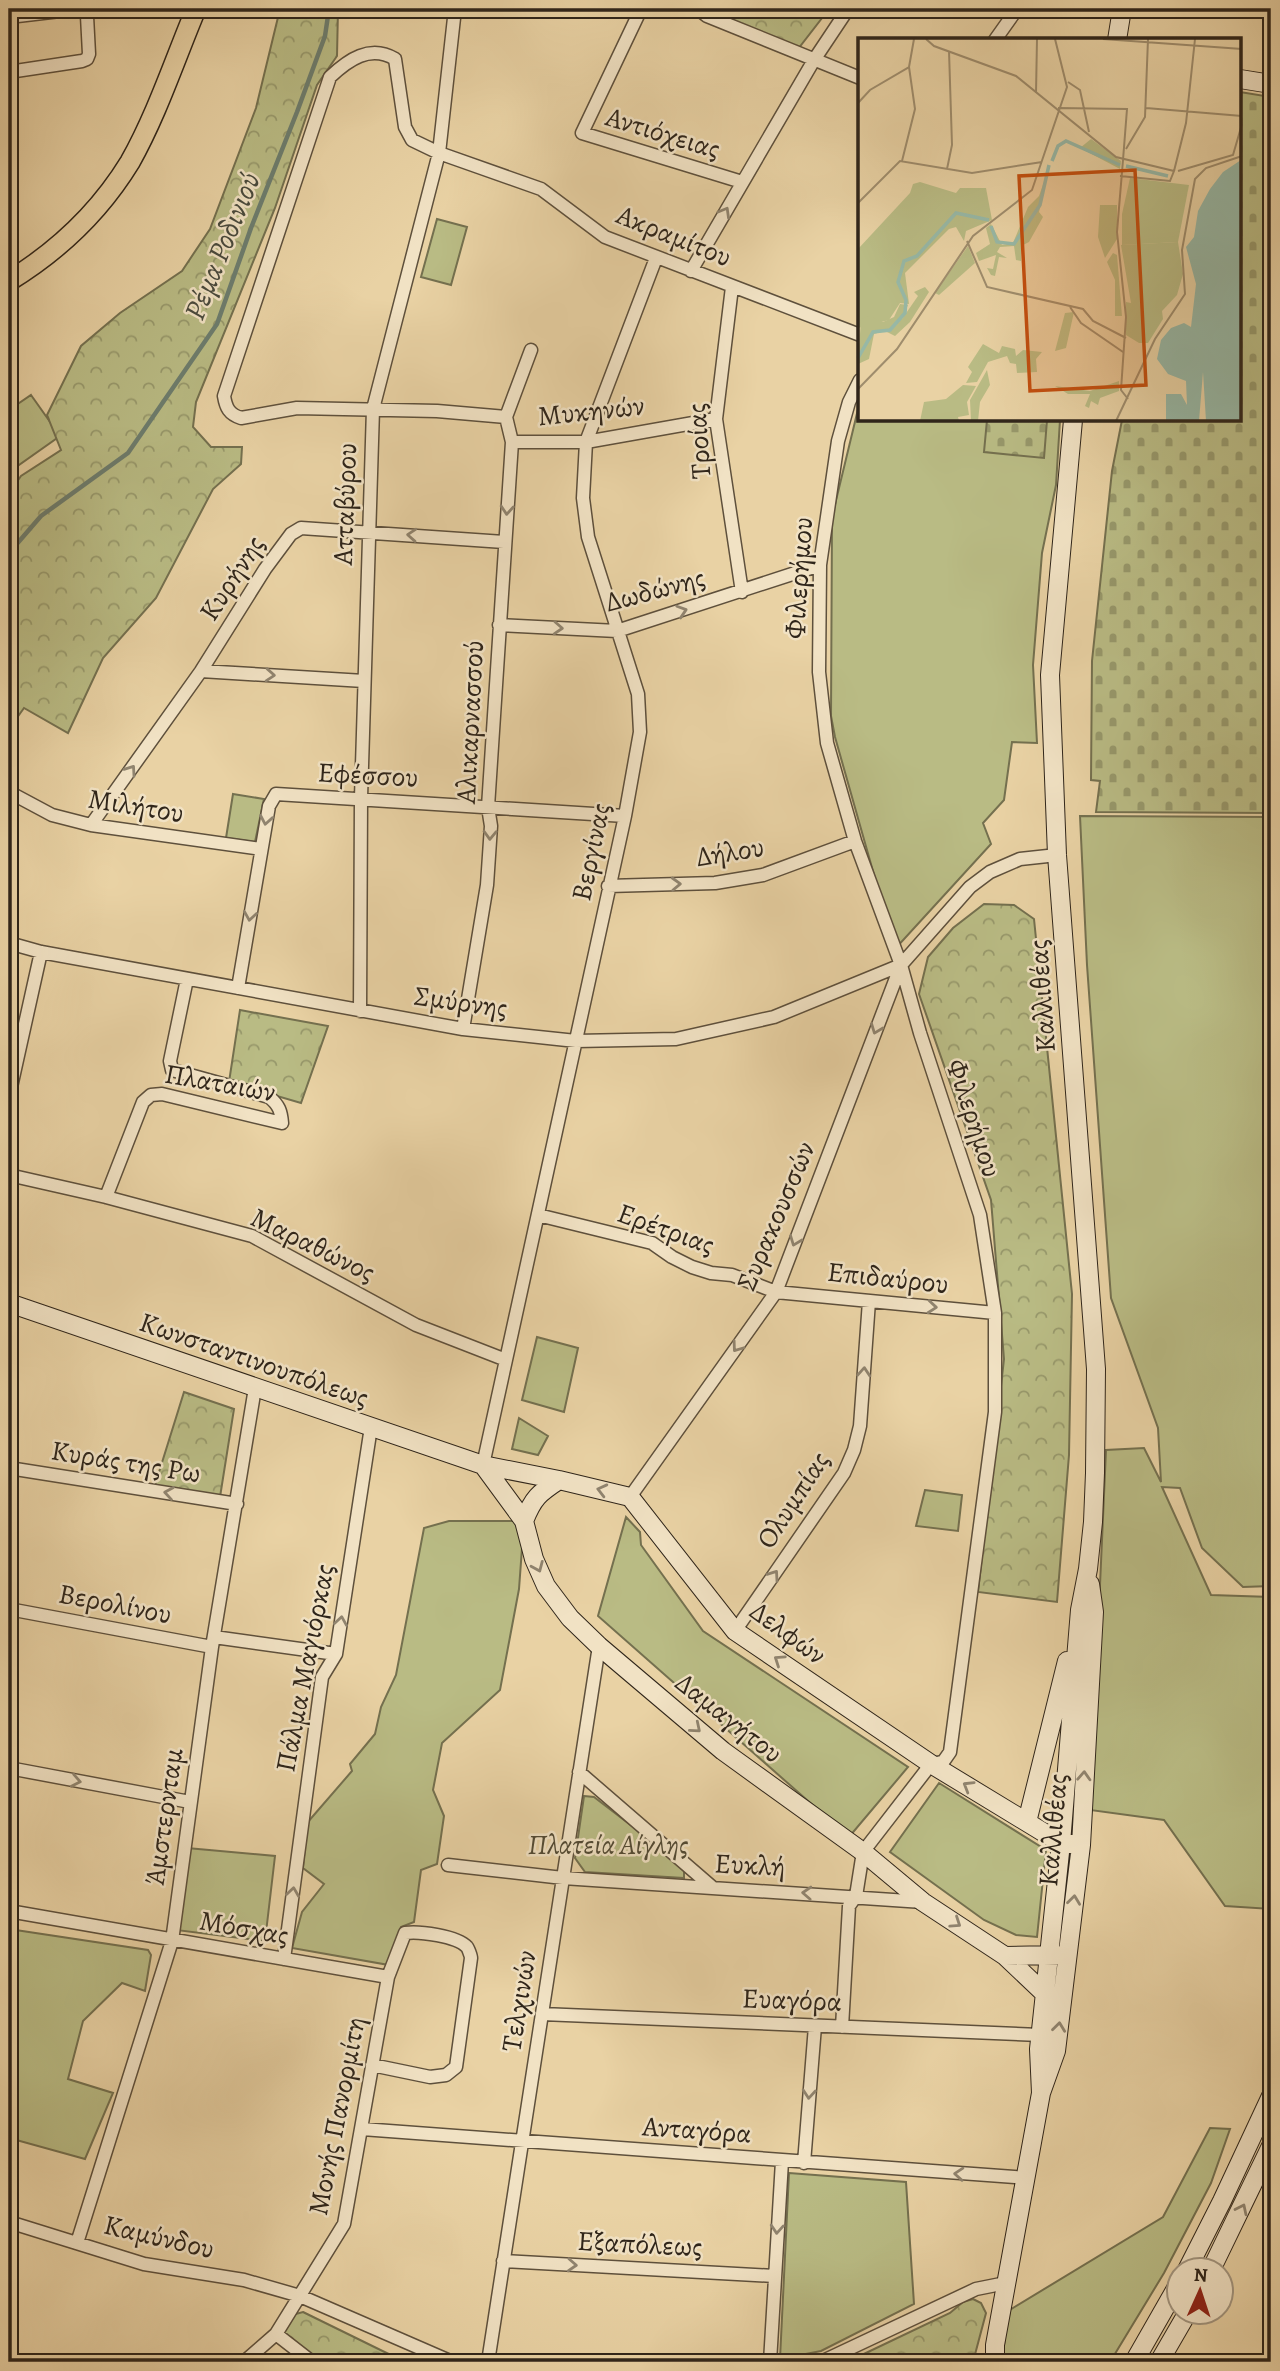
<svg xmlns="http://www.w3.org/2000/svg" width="1280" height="2371" font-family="Alegreya,serif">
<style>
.green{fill:#b9bb84;stroke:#74704f;stroke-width:2}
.forest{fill:url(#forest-crowns);stroke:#74704f;stroke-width:2}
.cemetery{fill:url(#cemetery-stones);stroke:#74704f;stroke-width:2}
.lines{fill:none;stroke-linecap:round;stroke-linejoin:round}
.stream{stroke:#6d7d6e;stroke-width:4.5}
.street-casing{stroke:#5e503c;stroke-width:15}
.secondary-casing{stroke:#2f251a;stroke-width:20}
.primary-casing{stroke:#2f251a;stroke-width:22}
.street{stroke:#f1e2c4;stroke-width:12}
.secondary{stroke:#f1e2c4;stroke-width:18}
.primary{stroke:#e9d2a4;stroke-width:19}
.oneway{stroke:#90846f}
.labels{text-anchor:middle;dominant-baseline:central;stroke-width:5;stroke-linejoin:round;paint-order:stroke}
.street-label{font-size:28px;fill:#2f251a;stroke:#f1e2c4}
.park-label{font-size:28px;font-style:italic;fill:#524a34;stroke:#f1e2c4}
.water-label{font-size:30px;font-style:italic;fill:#494a3d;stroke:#f1e2c4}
.inset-river{fill:none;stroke:#97b8a6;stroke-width:3.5}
.inset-road{fill:none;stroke:#9f8d6d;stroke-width:2}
.view{fill:#c34f0f;fill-opacity:0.15;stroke:#c34f0f;stroke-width:3.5}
.inset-edge{fill:none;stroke:#2f251a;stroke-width:3.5}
</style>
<defs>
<pattern id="forest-crowns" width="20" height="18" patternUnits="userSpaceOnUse" patternTransform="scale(1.75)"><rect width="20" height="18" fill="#b9bb84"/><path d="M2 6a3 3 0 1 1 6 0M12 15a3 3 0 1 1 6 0" fill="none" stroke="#97986b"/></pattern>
<pattern id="cemetery-stones" width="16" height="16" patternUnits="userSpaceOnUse" patternTransform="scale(1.75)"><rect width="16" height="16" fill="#b9bb84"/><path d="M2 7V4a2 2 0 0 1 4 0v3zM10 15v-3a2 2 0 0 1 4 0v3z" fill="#97986b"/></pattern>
</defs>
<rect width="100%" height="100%" fill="#e9d2a4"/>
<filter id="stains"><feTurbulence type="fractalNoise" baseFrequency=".00286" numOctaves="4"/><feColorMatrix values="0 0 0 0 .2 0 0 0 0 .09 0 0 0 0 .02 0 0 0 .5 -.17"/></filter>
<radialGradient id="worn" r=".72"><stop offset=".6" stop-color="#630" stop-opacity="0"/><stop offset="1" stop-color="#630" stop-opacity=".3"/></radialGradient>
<path class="green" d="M437,219L467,227L451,285L421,277Z
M31,395L60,436L9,472V410Z
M860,401V420H1060L1056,485L1042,553L1033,665L1037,743L1012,742L1004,800L983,823L991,844L895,949L835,737L831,716L832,517Z
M233,794L264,799L255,842L226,838Z
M1080,816L1271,817V1586L1243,1587L1202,1548L1180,1488L1162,1487L1211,1595L1271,1597V1909L1225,1906L1164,1820L1090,1810L1106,1450L1144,1448L1161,1482L1158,1428L1111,1298L1087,965Z
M537,1337L578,1348L564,1412L522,1400Z
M519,1418L548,1436L538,1455L512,1449Z
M925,1490L962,1495L958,1531L916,1526Z
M626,1517L640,1532L641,1545L703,1631L908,1767L849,1837L598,1616Z
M449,1521H524L519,1589L500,1690L442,1743L433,1790L444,1816L437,1864L421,1870L414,1922L401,1927L389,1965L292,1948L302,1912L324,1884L303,1868L307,1823L352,1771L350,1764L375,1734L381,1707L396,1675L424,1528Z
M939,1783L1046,1850L1037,1937L1016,1935L984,1920L890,1852Z
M584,1796L594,1797L684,1866V1878L585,1872L575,1858Z
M187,1848L275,1856L265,1941L176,1930Z
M9,1929L148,1950L151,1955L145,1991L122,1983L83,2021L68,2079L113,2093L85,2159L9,2138Z
M1210,2128L1230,2129L1211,2183L1164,2273L1110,2362H1002L1008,2311L1163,2217Z
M789,2173L906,2182L914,2304L821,2351L780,2359Z"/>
<path class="forest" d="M280,9H338L337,56L317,85L275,208L196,402L193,427L211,447H242L241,464L213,489L156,598L103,658L68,733L24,708L9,729V493L21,476L61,450L47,415L81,346L120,313L182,271L210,229L256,108Z
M734,9H829L798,49L733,21Z
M984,904L1014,905L1034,919L1072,1294L1069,1455L1057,1602L978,1592L1004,1359L991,1200L919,994L928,957L953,928Z
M240,1010L328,1026L301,1103L229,1082Z
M184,1392L234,1409L220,1497L155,1485Z
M973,2299L981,2303L986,2313L973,2362H847L950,2313L963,2302Z
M303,2312L405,2362H320L279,2330L292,2315Z"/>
<path class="cemetery" d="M1240,92L1271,97V813L1096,812L1100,781L1091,780L1092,661L1112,471L1122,420H1240Z
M987,420H1047L1044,458L984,452Z"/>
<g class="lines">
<path class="stream" d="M9,553L41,516L128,453L217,324L251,228L297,112L325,36L329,9"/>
<defs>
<path id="street" d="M641,9L582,133L742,182
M698,9L707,16L860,78
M9,17L77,9L84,11L87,16L89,54L87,59L82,61L9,72
M9,34L11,72
M995,40L1017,9
M691,271L814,60L848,9
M732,287L716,419L742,592
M506,417L437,411L297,408L241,418C229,414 226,408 224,396L330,77C348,60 370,44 395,59L405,127L412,140L439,153L541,189L605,237L860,335
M506,417L531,350
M512,442H586L716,419
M499,625L617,631L820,565
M201,671L364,681
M9,792L52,815L91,825L261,849
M91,825L201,671L265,569L291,534L301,528L504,542
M608,886L715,883L763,875L855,841
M9,943L41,952L463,1029L576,1041L676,1039L774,1017L901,965
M238,988L269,806L276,794L625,816
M360,1011L361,798L373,409L439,153L455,9
M463,1029L487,885L491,826L488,807L512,442L506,417
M9,1096L41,952
M9,1175L106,1197L252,1236L416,1325L506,1360
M106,1197L143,1102L151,1095L162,1094L282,1123C281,1111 279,1105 269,1097L172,1070L170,1061L187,979
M538,1215L652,1243L672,1257L692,1267L711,1273L732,1275L776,1292L995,1313
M483,1465L625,816L640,732L638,694L588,537L583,498L586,442L656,258
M9,1468L237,1504
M630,1497L776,1292L901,965L970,887L990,872L1020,859L1057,855
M9,1609L212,1647
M735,1631L844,1473L854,1450L860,1426L869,1301
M214,1637L336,1654
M9,1768L190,1802
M579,1772L712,1887
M448,1865L563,1878L923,1902
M9,1911L388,1977
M284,1959L322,1677L336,1654L371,1427
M542,2014L1040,2035
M842,2027L849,1906L856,1896L863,1852L931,1764L943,1762L950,1752L995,1412V1313L980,1215L920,1033L901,965L855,841L827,743L819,672L820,565L838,441L849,402L860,380
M362,2129L1027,2178
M804,2163L815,2026
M9,2222L144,2264L244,2280L300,2296L452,2362
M77,2243L172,1941L212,1647L255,1388
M503,2261L774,2276
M276,2334L312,2362
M244,2362L276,2334L344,2224L388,1977L405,1933C419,1931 457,1936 467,1947C468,1948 471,1956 471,1958L456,2067L446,2075L430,2077L372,2065
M488,2362L599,1646
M770,2362L782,2161
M821,2362L976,2289L1006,2283"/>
<path id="secondary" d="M1117,40L1122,9
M1240,79L1271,84
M9,1303L483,1465L559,1480L630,1497L735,1631L931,1764L1061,1843L1081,1845
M483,1465L524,1521L534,1559L546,1586L570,1618L599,1646L723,1751L863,1852L923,1902L1005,1956L1044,1993
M524,1521C533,1498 539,1493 559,1480
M1027,1822L1067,1661
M1005,1956L1057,1955
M1041,2093L1039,2049L1061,1843L1080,1610L1088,1569L1093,1522L1095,1473L1096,1369L1057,855L1050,675L1073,420
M1187,2270L1222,2201L1271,2096
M1211,2270L1271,2146
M995,2362V2345L1041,2093L1056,2051L1081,1845L1094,1612L1090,1584
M1134,2362L1178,2285
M1159,2362L1188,2312"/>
<path id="primary" d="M9,281C58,251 100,211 130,162C157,114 175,59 196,9"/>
</defs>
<use href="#street" class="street-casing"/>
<use href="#secondary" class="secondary-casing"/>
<use href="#primary" class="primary-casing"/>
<use href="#street" class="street"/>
<use href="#secondary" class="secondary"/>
<use href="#primary" class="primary"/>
</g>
<defs><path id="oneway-chevron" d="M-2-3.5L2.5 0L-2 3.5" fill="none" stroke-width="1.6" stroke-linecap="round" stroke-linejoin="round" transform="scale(1.75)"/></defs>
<g class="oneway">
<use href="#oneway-chevron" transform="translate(725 212) rotate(-60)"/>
<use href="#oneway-chevron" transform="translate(507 510) rotate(94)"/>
<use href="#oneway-chevron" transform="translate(412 535) rotate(-176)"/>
<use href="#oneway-chevron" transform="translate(682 611) rotate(-18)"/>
<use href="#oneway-chevron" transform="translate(558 628) rotate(3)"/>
<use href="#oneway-chevron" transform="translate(270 675) rotate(4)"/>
<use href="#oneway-chevron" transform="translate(131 770) rotate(-55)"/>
<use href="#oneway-chevron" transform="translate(266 820) rotate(100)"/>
<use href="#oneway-chevron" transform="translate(490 835) rotate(92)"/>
<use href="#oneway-chevron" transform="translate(676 884) rotate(-2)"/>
<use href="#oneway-chevron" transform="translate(250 916) rotate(99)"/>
<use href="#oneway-chevron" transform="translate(876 1029) rotate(111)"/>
<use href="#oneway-chevron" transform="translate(795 1241) rotate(111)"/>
<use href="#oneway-chevron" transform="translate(932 1307) rotate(5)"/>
<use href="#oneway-chevron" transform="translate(737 1347) rotate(126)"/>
<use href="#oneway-chevron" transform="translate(864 1372) rotate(-86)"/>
<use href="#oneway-chevron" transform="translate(602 1490) rotate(-166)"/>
<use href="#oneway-chevron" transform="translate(169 1493) rotate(-171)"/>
<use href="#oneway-chevron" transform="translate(538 1567) rotate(67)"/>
<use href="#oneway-chevron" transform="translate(774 1575) rotate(-55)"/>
<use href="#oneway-chevron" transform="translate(341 1621) rotate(-81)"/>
<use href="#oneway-chevron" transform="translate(779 1660) rotate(-146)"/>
<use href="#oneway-chevron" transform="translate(696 1728) rotate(40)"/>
<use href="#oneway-chevron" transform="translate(1084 1776) rotate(-87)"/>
<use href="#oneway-chevron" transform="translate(76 1781) rotate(11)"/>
<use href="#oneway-chevron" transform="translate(968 1786) rotate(-149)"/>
<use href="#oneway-chevron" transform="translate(293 1892) rotate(-82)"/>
<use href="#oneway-chevron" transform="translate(807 1893) rotate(-177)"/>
<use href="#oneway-chevron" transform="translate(1074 1900) rotate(-83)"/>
<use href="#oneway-chevron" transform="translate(956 1923) rotate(34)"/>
<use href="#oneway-chevron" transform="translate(1059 2027) rotate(-83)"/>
<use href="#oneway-chevron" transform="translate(809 2094) rotate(95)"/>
<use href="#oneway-chevron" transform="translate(959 2174) rotate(-176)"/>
<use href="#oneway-chevron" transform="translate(1242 2209) rotate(-64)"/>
<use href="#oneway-chevron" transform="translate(777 2229) rotate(94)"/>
<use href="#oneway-chevron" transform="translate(572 2265) rotate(3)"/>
</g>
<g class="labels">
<g class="street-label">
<text transform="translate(663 133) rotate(17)">Αντιόχειας</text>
<text transform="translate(674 236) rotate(22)">Ακραμίτου</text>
<text transform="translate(591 411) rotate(-6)">Μυκηνών</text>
<text transform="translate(699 441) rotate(-94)">Τροίας</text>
<text transform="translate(345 504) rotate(-88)">Ατταβύρου</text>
<text transform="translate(232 578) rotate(-57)">Κυρήνης</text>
<text transform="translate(799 578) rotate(-86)">Φιλερήμου</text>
<text transform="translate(655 590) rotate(-15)">Δωδώνης</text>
<text transform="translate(470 722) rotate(-87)">Αλικαρνασσού</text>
<text transform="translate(368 775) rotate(3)">Εφέσσου</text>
<text transform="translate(136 806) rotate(9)">Μιλήτου</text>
<text transform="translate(591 852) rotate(-78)">Βεργίνας</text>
<text transform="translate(730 852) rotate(-9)">Δήλου</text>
<text transform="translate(1042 996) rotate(-94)">Καλλιθέας</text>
<text transform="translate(461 1002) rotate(8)">Σμύρνης</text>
<text transform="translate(220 1083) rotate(10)">Πλαταιών</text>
<text transform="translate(974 1118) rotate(72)">Φιλερήμου</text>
<text transform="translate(776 1216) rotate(-67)">Συρακουσσών</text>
<text transform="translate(666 1229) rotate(20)">Ερέτριας</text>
<text transform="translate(313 1245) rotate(26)">Μαραθώνος</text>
<text transform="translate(888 1278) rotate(6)">Επιδαύρου</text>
<text transform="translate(254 1360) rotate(19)">Κωνσταντινουπόλεως</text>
<text transform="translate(126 1462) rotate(9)">Κυράς της Ρω</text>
<text transform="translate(793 1500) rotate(-57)">Ολυμπίας</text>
<text transform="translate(115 1604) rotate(11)">Βερολίνου</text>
<text transform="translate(788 1633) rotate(36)">Δελφών</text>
<text transform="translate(305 1668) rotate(-79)">Πάλμα Μαγιόρκας</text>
<text transform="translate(729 1718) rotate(38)">Δαμαγήτου</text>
<text transform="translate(164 1817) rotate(-82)">Άμστερνταμ</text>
<text transform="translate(1053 1830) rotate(-85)">Καλλιθέας</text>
<text transform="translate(750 1865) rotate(3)">Ευκλή</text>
<text transform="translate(244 1928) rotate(10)">Μόσχας</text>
<text transform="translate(792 2000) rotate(2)">Ευαγόρα</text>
<text transform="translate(519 2001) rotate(-81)">Τελχινών</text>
<text transform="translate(337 2116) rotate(-79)">Μονής Πανορμίτη</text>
<text transform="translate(697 2130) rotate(4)">Ανταγόρα</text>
<text transform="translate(159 2237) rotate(13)">Καμύνδου</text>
<text transform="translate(640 2244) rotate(3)">Εξαπόλεως</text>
</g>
<g class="park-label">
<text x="608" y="1845">Πλατεία Αίγλης</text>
</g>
<g class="water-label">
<text transform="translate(222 246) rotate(-68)">Ρέμα Ροδινιού</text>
</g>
</g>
<g transform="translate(858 38)">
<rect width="383" height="383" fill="#e9d2a4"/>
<path d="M233,101L263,123L262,131L222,110ZM62,144L98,155L102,150H128L134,182L108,193L106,203L98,189L91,191L47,235L51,266L42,265L31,282L0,290V211L52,155L55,146ZM242,167H259V201L247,220L240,199ZM320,204L325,236L319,257L304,273L305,281L290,305H281L268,297V264L273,265L263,207ZM110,208L117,225L81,257L77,255ZM216,274L208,310L197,313L207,275ZM125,306L141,315L144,308L157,311L158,318L165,312L184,314L178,321L179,334L159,335L158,326L152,325L149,318L130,324L119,344L108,345L114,334L110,329ZM129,332L132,347L122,364L120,383H113L112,362ZM105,347L118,348L109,364L111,377L100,379L101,383H62L66,364L88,361Z" fill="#b9bb84"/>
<path d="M192,127L181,174L185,179L171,204L163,208V223L158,222L156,208L142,209L139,214L149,220L141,219L137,238L133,237L129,230L135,231L138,217L121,223L118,215L132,206L128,190L133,186L144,207L155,205L170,169L181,158ZM255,215L259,217L264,278H257V242L249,224ZM67,249L71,254L52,284L37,298L27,293L16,296L11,321L0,326L3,281L11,278L25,284L36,279L42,266L50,267L44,281L60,258L56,254ZM261,343V353L242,360L240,367L233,363L231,370L227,368L232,356H210L197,348L232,353Z" fill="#b9bb84"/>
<path d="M272,140L331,147L320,204L264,207V176Z" fill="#b9bb84"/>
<path d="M383,122V383H348L345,334L341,383H308V356H323L329,367L328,343L310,336L299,321L303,302L313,290L326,285L333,289L338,246L328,209L336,199L340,173L352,151L365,134Z" fill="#97b8a6"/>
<path class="inset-river" d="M194,123L200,108L208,103L262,127M268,128L310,138M133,188L139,204L156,206L182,167L191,127M0,320L15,294L32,292L47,275L48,262L40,244L46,223L59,218L98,175L131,182"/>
<path class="inset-road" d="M68,1L76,8L158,38L258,119L316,133L312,143L262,138M245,1L384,11M210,44L222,52L231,94M178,55L179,1M0,65L12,52L51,29L56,1M200,70L269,71L265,122M288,70L384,78M268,111L287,79L290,1M265,122L259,194L268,279L263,352L270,361M44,123L57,71L51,29M89,131L94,107L91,13M316,133L328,85L337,1M320,133L375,117L384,86M0,165L42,123L114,135L184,124M109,203L129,249L225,271L235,283L268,300M212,269L223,285L265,314M0,351L39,311L115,198L174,152L209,49L197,1M258,383L297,301L327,256L324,212L337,141L348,130L384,118"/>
<path class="view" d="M277,132L288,347L172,353L161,138Z"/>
<rect width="383" height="383" class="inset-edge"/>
</g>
<rect width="1280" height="2371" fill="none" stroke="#e9d2a4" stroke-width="35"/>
<rect x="10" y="10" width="1259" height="2350" fill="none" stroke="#2f251a" stroke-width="3.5"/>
<rect x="18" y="18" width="1245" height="2336" fill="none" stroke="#2f251a" stroke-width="2"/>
<g transform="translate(1200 2291) rotate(3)"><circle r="33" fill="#f1e2c4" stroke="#a39680" stroke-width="2"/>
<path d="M0-5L12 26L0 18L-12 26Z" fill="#8f2418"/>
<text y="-10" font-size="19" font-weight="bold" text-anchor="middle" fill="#2f251a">N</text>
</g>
<rect width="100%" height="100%" filter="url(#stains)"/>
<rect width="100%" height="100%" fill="url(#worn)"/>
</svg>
